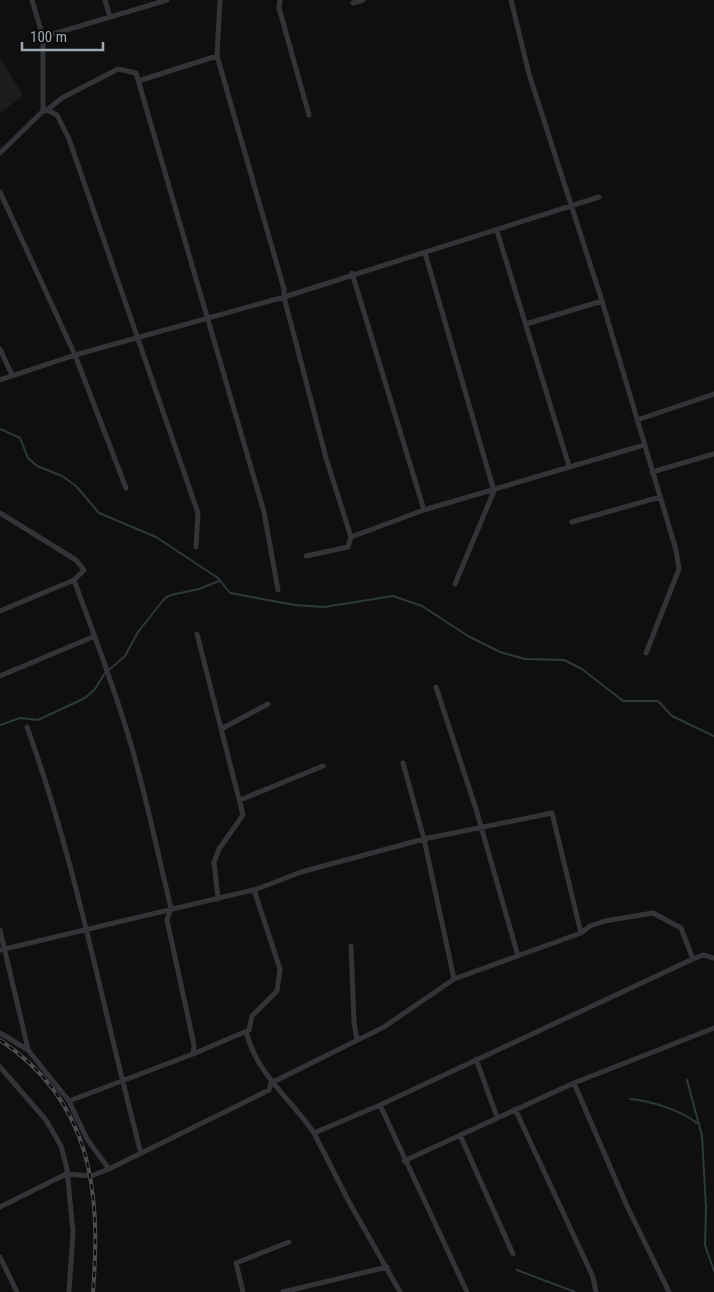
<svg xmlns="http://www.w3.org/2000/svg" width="714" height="1292" font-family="'Roboto Condensed',sans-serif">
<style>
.built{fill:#1b1c1d}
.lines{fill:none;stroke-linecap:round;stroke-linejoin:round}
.stream{stroke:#2e393c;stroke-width:2}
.street{stroke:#323437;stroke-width:5}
.rail-casing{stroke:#4a4c50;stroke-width:4}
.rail{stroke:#0a0a0b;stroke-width:2;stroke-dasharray:5.5;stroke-linecap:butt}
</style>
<rect width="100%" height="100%" fill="#0f0f10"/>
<path class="built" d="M0,58L23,95L0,114Z"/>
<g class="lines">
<path class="stream" d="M0,429L20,438L28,458L37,466L62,476L76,486L99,513L156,537L218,578L230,593L295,605L324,607L393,596L422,606L468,636L500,652L525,659L564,660L582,669L623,701H658L672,716L714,736
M110,669L125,656L138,632L165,598L171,595L199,589L219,581
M0,725L20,718L38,720L85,698L95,689L105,673
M687,1080L702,1136L706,1208L705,1245L714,1271
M630,1099C651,1101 680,1110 697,1123
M517,1270L575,1292"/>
<path class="street" d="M105,0L110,17
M220,0L217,56L284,289V297L326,458L351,537L348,547L306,556
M280,0L279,8L309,115
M511,0L529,74L602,301L676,550L679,569L646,653
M353,3L363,0
M43,37L167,0
M138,81L217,56
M47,110L62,98L118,69L136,73L264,512L278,590
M43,111L47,110L57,115L69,139L198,513L196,547
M0,153L43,111V37L32,0
M0,192L75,355L126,488
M497,231L569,466
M425,253L494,491L455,584
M352,273L424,510
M526,324L602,301
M0,349L12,375
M0,380L75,355L284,297L599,197
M637,420L714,394
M652,472L714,454
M0,513L76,560L84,570L74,580L0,611
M572,522L660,497
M351,537L424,510L644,445
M197,634L243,815L219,849L214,862L218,899
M0,676L95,636
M436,687L476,809L518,956
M27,727C77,865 103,1011 141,1153
M223,728L268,704
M403,763L424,839L454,979
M240,800L323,766
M0,930L28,1049
M351,946L354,1022L357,1040
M0,950L257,889L301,872L424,839L552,813L581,933
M693,959L703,955L714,958
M0,1033L28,1050L69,1101L193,1054L194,1045L167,920L171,908C157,851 146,794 129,738C113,684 93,632 74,580
M193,1054L249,1030L252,1016L277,991L280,969L254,890
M476,1059L497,1117
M0,1067L46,1120L61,1146L67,1169L73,1232L69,1292
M574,1083L627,1206L669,1292
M69,1101L87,1139L109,1169
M380,1105L467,1292
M515,1109L593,1277L596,1292
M314,1133L348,1200L400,1292
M460,1135L513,1254
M404,1161L574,1083L714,1028
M0,1207L66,1174L91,1176L109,1169L269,1090L271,1083L384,1027L454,979L581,933L590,926L605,921L653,913L681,928L693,959L380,1105L314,1133C289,1096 259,1078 246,1032
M0,1257L17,1292
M243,1292L236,1263L289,1242
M283,1292L387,1267"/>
<defs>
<path id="rail" d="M0,1040C92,1101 101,1191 93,1292"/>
</defs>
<use href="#rail" class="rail-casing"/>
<use href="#rail" class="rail"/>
</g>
<path d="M22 42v8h81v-8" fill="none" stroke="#a1a9b0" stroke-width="2.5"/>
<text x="30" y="42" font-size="15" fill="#a1a9b0" stroke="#0a0a0b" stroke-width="4" paint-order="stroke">100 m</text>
</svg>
